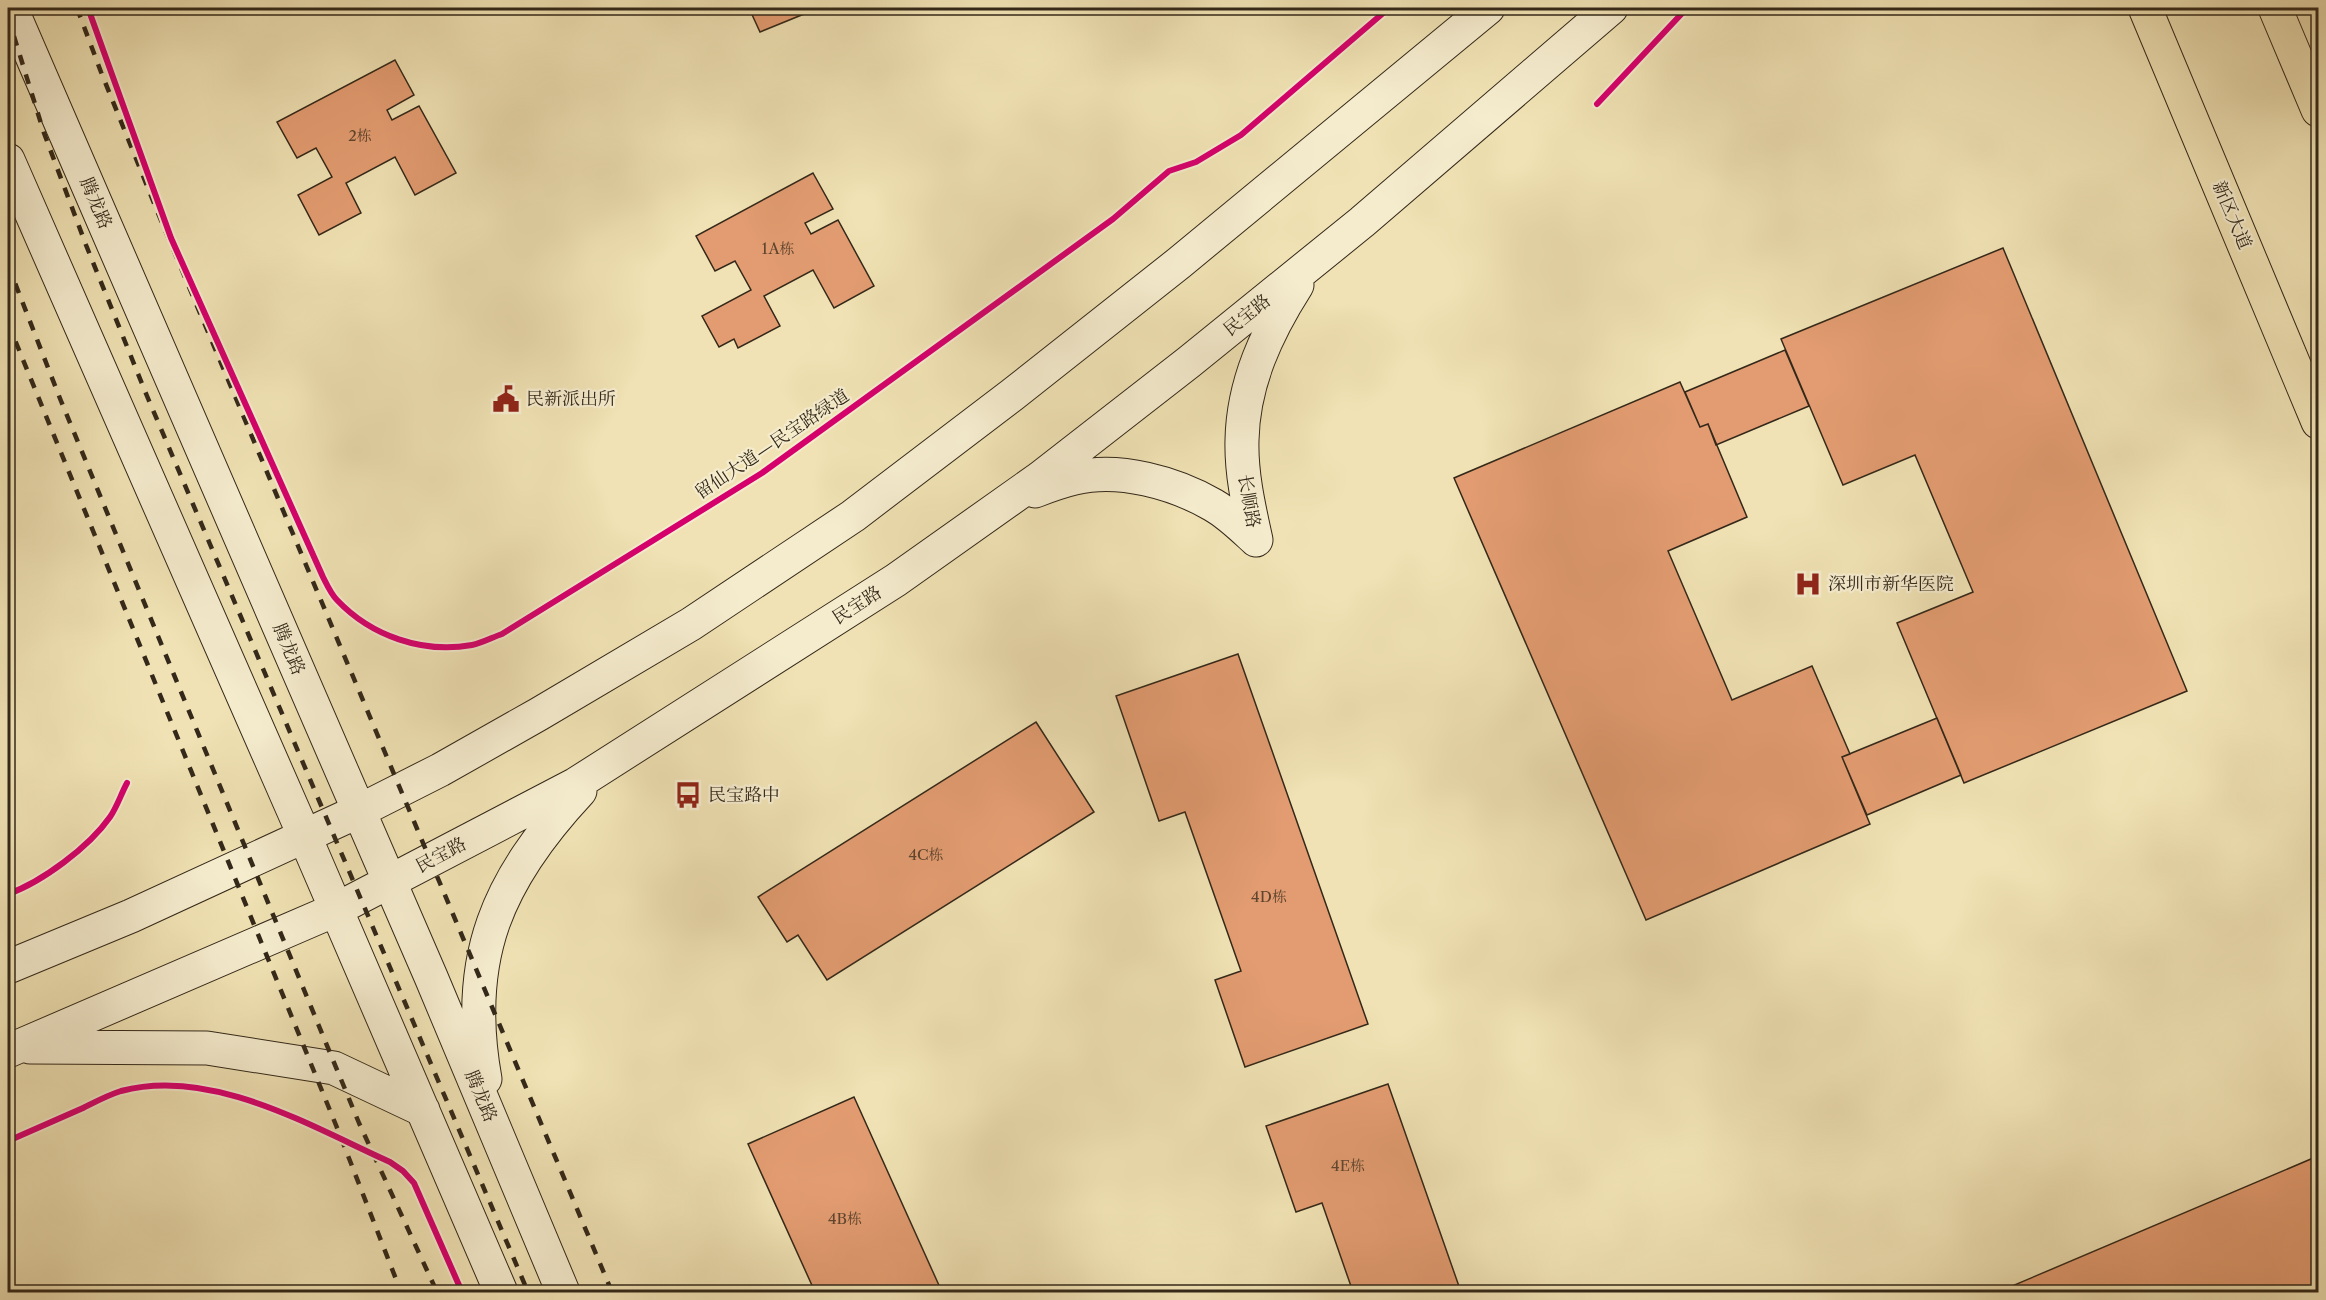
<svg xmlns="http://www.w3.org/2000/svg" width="2326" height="1300" font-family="'Libre Caslon Text','Noto Serif SC',serif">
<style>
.building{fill:#e39c71;stroke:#332819;stroke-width:1.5}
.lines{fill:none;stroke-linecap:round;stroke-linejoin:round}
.secondary-casing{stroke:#332819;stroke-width:35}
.primary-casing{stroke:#332819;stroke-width:35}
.secondary{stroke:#f5ecce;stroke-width:33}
.primary{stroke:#f0e2b4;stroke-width:33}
.rail{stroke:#332819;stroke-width:4.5;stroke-dasharray:10 10;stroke-linecap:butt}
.cycleway-casing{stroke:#f5ecce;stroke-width:10}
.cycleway{stroke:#d6006c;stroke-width:6}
.labels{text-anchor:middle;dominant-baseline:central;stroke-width:4.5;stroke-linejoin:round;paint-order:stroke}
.number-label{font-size:15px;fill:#5f452f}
.street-label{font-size:18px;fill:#332819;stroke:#f5ecce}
.poi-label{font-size:18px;fill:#332819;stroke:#f5ecce;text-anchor:start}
</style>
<rect width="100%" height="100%" fill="#f0e2b4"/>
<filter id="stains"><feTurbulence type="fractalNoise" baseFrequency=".00333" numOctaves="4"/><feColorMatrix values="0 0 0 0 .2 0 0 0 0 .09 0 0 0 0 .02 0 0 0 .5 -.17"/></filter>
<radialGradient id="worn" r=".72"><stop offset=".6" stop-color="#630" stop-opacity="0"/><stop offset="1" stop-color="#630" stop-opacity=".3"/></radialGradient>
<path class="building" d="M749,8H801L804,14L760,32Z
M395,60L414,95L387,110L392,120L419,106L456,173L415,195L395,157L346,183L361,213L319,235L298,195L332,177L316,148L297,158L277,122Z
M813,173L833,209L805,223L811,234L838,220L874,286L834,308L813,270L764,296L780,326L738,348L734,339L719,347L702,316L751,290L735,261L715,271L696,236Z
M2003,248L2187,691L1964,783L1897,623L1973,592L1915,455L1843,485L1781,339Z
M1785,350L1809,406L1716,445L1708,424L1700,427L1685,392Z
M1680,382L1700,427L1708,424L1747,517L1668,551L1732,700L1812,666L1850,754L1842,757L1870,824L1646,920L1454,478Z
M1238,654L1368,1024L1245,1067L1215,980L1241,971L1185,812L1159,821L1116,696Z
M1937,718L1961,775L1867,815L1842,757Z
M1036,722L1094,812L827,980L798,935L787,942L758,897Z
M1388,1084L1461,1292H1353L1322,1203L1296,1212L1266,1126Z
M854,1097L942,1292H815L748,1144Z
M2318,1156V1292H1998Z"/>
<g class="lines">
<defs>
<path id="secondary" d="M11,8L431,977L563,1292
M8,160L305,837L501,1292
M1035,491C1048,486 1062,481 1075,478C1119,467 1175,483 1213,505C1229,514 1243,528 1256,540
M1256,540C1249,508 1241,474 1242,440C1243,383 1267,332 1297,285
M8,967L131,916L359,811L440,770L539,714L691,624L853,516L1012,395L1179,263L1488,8
M30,1047L207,1048L334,1068L423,1110
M8,1051L335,910L576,784L896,580L1040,478L1189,362L1362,222L1611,8
M485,1079C463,957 498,879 580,791"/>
<path id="primary" d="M2145,8L2318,422
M2275,8L2318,110"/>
</defs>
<use href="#secondary" class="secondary-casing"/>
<use href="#primary" class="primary-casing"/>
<use href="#secondary" class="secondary"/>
<use href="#primary" class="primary"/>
<path class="rail" d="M77,8L101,72L160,218L612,1292
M8,17L44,133L86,245L147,396L528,1292
M8,265L61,401L359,1123L437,1292
M8,323L338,1130L401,1292"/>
<defs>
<path id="cycleway" d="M88,8L171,238L323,577C327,585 331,594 337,600C371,636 423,654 472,645C482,643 493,637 502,634L762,473L1113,219L1169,171L1196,162L1241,135L1389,8
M1597,104L1687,8
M8,894C42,882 89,847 110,817C117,807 121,794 127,783
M8,1141C33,1130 58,1119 83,1108C95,1102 108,1095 121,1091C212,1067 310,1126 390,1162L403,1171L414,1183L462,1292"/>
</defs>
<use href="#cycleway" class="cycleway-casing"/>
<use href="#cycleway" class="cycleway"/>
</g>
<defs>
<symbol id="civic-bare" viewBox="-9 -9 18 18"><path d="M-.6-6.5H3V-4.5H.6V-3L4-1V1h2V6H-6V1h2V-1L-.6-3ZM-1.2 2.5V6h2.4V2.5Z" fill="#8f2418" stroke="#f5ecce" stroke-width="2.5" paint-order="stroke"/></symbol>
<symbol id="hospital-bare" viewBox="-9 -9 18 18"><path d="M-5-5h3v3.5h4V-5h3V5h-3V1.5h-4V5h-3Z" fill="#8f2418" stroke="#f5ecce" stroke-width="2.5" paint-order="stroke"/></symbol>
<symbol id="bus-bare" viewBox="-9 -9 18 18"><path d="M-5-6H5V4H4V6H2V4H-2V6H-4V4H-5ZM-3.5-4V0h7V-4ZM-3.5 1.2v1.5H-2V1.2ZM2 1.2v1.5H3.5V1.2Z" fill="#8f2418" stroke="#f5ecce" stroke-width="2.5" paint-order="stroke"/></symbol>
</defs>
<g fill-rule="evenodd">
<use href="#civic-bare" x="487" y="380" width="38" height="38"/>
<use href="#hospital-bare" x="1789" y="565" width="38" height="38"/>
<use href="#bus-bare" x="669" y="776" width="38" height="38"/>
</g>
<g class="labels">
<g class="number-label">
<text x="360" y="135">2栋</text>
<text x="778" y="248">1A栋</text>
<text x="926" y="854">4C栋</text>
<text x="1269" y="896">4D栋</text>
<text x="1348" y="1165">4E栋</text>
<text x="845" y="1218">4B栋</text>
</g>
<g class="street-label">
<text transform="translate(96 203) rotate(67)">腾龙路</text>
<text transform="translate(2232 215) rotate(67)">新区大道</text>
<text transform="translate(1247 315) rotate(-39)">民宝路</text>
<text transform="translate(772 444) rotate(-34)">留仙大道—民宝路绿道</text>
<text transform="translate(1249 501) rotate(80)">长顺路</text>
<text transform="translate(857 605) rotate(-33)">民宝路</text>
<text transform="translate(289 649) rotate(67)">腾龙路</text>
<text transform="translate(441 855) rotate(-28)">民宝路</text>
<text transform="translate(481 1096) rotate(67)">腾龙路</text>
</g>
<g class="poi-label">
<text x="526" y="399">民新派出所</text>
<text x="1828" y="584">深圳市新华医院</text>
<text x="708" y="795">民宝路中</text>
</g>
</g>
<rect width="2326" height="1300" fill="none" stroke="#f0e2b4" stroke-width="30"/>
<rect x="9" y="9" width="2308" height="1282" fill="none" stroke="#332819" stroke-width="3"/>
<rect x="15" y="15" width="2296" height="1270" fill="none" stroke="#332819" stroke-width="1.5"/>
<rect width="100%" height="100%" filter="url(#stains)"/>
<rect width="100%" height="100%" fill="url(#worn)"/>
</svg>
